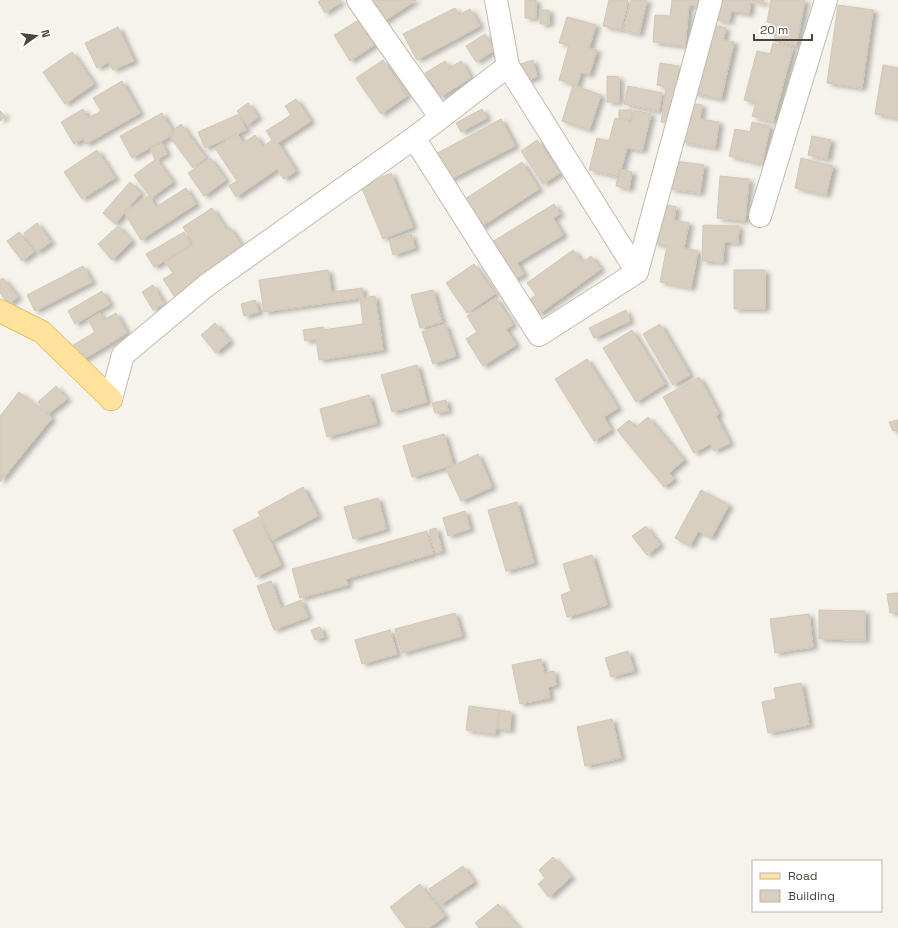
<svg xmlns="http://www.w3.org/2000/svg" width="898" height="928" font-family="'Space Grotesk',sans-serif">
<style>
.building{fill:#d8cfc1;stroke:#d3c7b4;filter:url(#shadow)}
.lines{fill:none;stroke-linecap:round;stroke-linejoin:round}
.minor-casing{stroke:#c2bbae;stroke-width:24}
.major-casing{stroke:#e6c16a;stroke-width:24}
.minor{stroke:#fff;stroke-width:22}
.major{stroke:#ffe39c;stroke-width:22}
</style>
<defs>
<filter id="shadow"><feDropShadow dx="4.5" dy="2.5" stdDeviation="2" flood-color="#0004"/></filter>
</defs>
<rect width="100%" height="100%" fill="#f6f3ec"/>
<path class="building" d="M321,0H340L341,2L325,13L318,2Z
M368,0H416L383,22Z
M525,0H536V18H525Z
M609,0H628L621,30L603,26Z
M631,0H647L639,34L623,30Z
M672,0H700L699,6L689,5L685,46L653,42L655,15L670,16Z
M719,0H751L749,14L731,11L729,22L716,20Z
M752,0H764L763,4L752,1Z
M771,0H805L796,46L774,41L777,24L767,22Z
M838,5L873,10L862,88L827,83Z
M455,8L459,15L470,9L480,26L417,60L403,34Z
M540,10H549V24H540Z
M567,17L596,25L589,48L597,50L589,75L581,72L577,85L559,80L569,45L559,43Z
M359,20L374,45L350,61L334,35Z
M709,24L726,28L723,40L734,42L721,99L693,93Z
M118,27L134,61L113,70L109,62L97,68L85,43Z
M485,34L495,50L476,62L466,46Z
M773,43L793,48L773,122L752,116L756,103L744,100L757,51L770,54Z
M72,52L94,84L65,104L43,72Z
M383,60L407,96L381,114L356,78Z
M533,60L537,77L525,81L520,64Z
M445,61L449,68L461,61L471,78L440,97L425,73Z
M660,63L679,66L673,106V124L661,122L666,87L657,85Z
M883,65L898,68V118L875,114Z
M607,76L619,77V102H607Z
M122,81L140,113L86,144L83,139L74,144L61,122L83,109L88,118L101,111L93,98Z
M573,85L601,95L589,130L562,121Z
M628,86L662,93L659,111L624,104Z
M296,99L311,121L278,143L296,171L284,179L277,169L236,197L229,186L237,181L215,148L237,133L243,143L255,135L263,147L272,140L266,131L291,115L285,106Z
M248,103L258,117L247,125L237,111Z
M688,103L702,105L700,119L719,122L715,148L682,142Z
M482,109L487,118L461,132L456,123Z
M619,110H632V119H619Z
M634,110L651,114L642,151L627,148L619,177L589,170L597,138L609,141L615,118L631,122Z
M0,111L5,116L0,121Z
M162,113L174,134L132,158L120,136Z
M239,114L246,130L205,148L198,132Z
M501,119L515,146L445,182L432,156Z
M752,122L770,126L762,164L729,156L735,129L750,132Z
M181,124L206,158L193,168L168,134Z
M812,136L831,140L827,159L808,155Z
M537,140L560,173L543,184L521,151Z
M162,143L167,154L155,160L150,148Z
M97,150L115,178L82,199L64,172Z
M210,158L226,180L204,196L188,173Z
M801,158L833,166L826,195L795,188Z
M156,159L173,182L151,198L134,175Z
M674,161L704,165L700,193L670,189Z
M522,162L539,189L479,228L462,201Z
M619,169L632,172L629,189L616,186Z
M391,173L413,227L383,239L361,186Z
M720,176L749,179L745,221L717,218Z
M130,182L141,193L115,224L103,213Z
M186,188L196,204L141,240L124,212L149,196L156,207Z
M554,204L560,214L553,218L563,235L517,263L524,274L513,280L487,245Z
M661,204L676,207L674,220L689,223L684,248L698,251L691,288L660,282L667,246L654,243Z
M212,208L226,229L229,227L244,249L174,296L163,279L173,273L165,262L193,244L183,227Z
M37,223L51,242L37,252L24,233Z
M703,225L739,226L738,243L724,242L723,262L702,261Z
M118,226L132,241L112,260L98,244Z
M19,232L34,252L22,261L7,241Z
M184,232L191,245L154,267L146,254Z
M411,234L415,248L393,255L389,240Z
M573,250L583,262L591,256L601,269L539,314L529,300L536,295L527,283Z
M474,264L495,294L467,313L446,283Z
M83,266L92,282L35,311L27,295Z
M328,270L331,292L362,288L363,298L375,296L383,350L319,360L316,339L305,341L303,330L323,327V330L363,324L360,298L264,312L259,280Z
M734,270H765V309H734Z
M3,278L18,297L9,304L0,293V280Z
M153,285L164,304L153,310L142,292Z
M433,290L442,322L420,328L411,295Z
M102,291L110,304L75,324L68,311Z
M496,298L513,325L506,329L516,345L483,366L466,339L477,332L467,316Z
M255,300L259,312L244,316L241,304Z
M626,310L630,321L594,338L589,328Z
M100,313L104,320L116,313L127,333L69,368L60,353L95,332L88,320Z
M215,323L230,341L216,353L201,335Z
M445,324L456,356L433,364L422,332Z
M660,324L690,375L673,385L643,334Z
M632,330L665,384L636,402L603,348Z
M587,359L618,408L604,417L611,430L594,441L555,379Z
M417,365L427,402L392,412L381,375Z
M699,377L719,414L716,416L730,443L714,451L710,444L694,453L663,397Z
M56,386L67,399L48,414L38,402Z
M19,392L52,418L0,482V416Z
M369,395L377,423L327,437L320,409Z
M446,400L448,411L435,413L432,403Z
M648,417L684,460L669,473L674,479L664,487L617,430L629,420L636,427Z
M898,420V430L893,431L889,422Z
M444,434L453,465L412,477L403,446Z
M478,454L492,487L461,501L446,469Z
M303,487L318,516L272,540L258,512Z
M701,490L729,505L711,538L698,531L690,546L675,538Z
M378,498L386,529L353,539L344,507Z
M517,502L534,563L506,571L488,510Z
M465,511L470,529L448,536L443,518Z
M259,517L281,565L256,577L233,530Z
M646,526L660,545L647,555L632,536Z
M436,528L442,551L435,553L429,530Z
M427,531L433,554L346,579L348,585L300,598L292,569Z
M592,555L607,605L567,617L561,595L571,591L563,564Z
M271,581L281,608L301,600L308,617L274,630L257,586Z
M898,593V612L890,613L887,594Z
M819,610L865,611V640L819,639Z
M455,613L462,636L402,653L395,629Z
M809,614L813,647L775,653L770,619Z
M320,627L324,637L315,640L311,630Z
M390,630L397,654L362,664L355,640Z
M628,651L634,671L611,677L605,658Z
M541,659L544,673L554,671L556,685L548,687L550,698L520,704L512,665Z
M801,683L809,725L768,733L762,702L776,699L774,688Z
M469,706L499,710L495,734L466,730Z
M500,710L511,712L510,730L498,729Z
M612,719L621,758L585,766L577,727Z
M553,857L571,877L549,897L538,884L545,878L539,870Z
M463,866L474,882L440,905L429,889Z
M420,884L445,916L429,928H406L390,907Z
M498,904L519,928H479L475,923Z"/>
<g class="lines">
<defs>
<path id="minor" d="M358,0L440,117
M496,0L508,66
M760,216L826,0
M637,272L711,0
M111,399L123,355L207,285L414,138L508,66L637,272L539,335L414,138"/>
<path id="major" d="M0,311L42,332L111,399"/>
</defs>
<use href="#minor" class="minor-casing"/>
<use href="#major" class="major-casing"/>
<use href="#minor" class="minor"/>
<use href="#major" class="major"/>
</g>
<rect x="752" y="860" width="130" height="52" fill="#ffffff" stroke="#b7b4b0"/>
<rect x="760" y="873" width="20" height="6" fill="#ffe39c" stroke="#b7b4b0"/>
<text x="788" y="880" font-size="12" fill="#4b4439">Road</text>
<rect x="760" y="890" width="20" height="12" fill="#d8cfc1" stroke="#b7b4b0"/>
<text x="788" y="900" font-size="12" fill="#4b4439">Building</text>
<g transform="translate(36 36) rotate(76)" stroke="#ffffff" stroke-width="3" paint-order="stroke">
<path d="M0-3L7 15L0 10L-7 15Z" fill="#4b4439"/>
<text y="-6" font-size="11" font-weight="bold" text-anchor="middle" fill="#4b4439">N</text>
</g>
<path d="M754 34v6h58v-6" fill="none" stroke="#4b4439" stroke-width="2"/>
<text x="760" y="34" font-size="12" fill="#4b4439" stroke="#ffffff" stroke-width="3" paint-order="stroke">20 m</text>
</svg>
